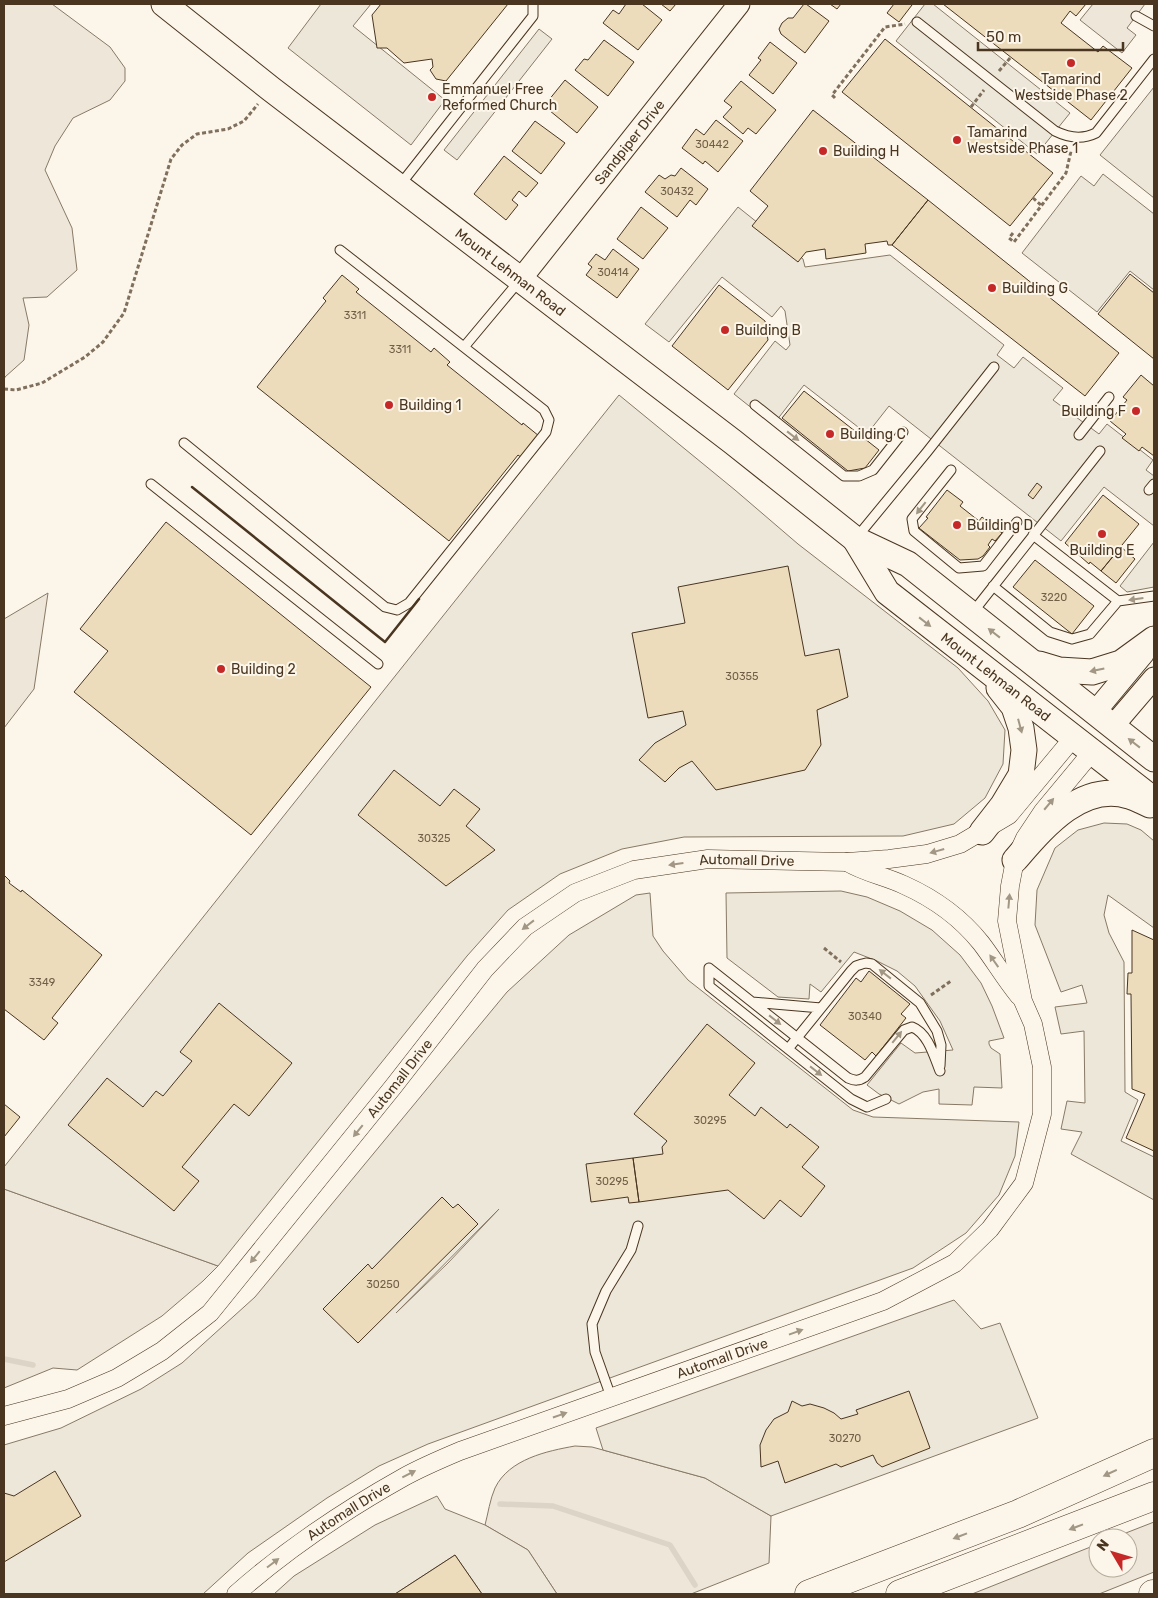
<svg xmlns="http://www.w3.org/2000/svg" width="1158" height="1598" font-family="Rubik,sans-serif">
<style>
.green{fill:#ede6d9;stroke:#887966}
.parking{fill:#ede7d9;stroke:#887966;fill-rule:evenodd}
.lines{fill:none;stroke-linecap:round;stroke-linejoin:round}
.stream{stroke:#dcd4c6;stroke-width:5.5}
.building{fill:#ecdcbc;stroke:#4a3520}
.service-casing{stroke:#4a3520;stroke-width:11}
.minor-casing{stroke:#4a3520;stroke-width:19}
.tertiary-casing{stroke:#4a3520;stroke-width:23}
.secondary-casing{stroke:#4a3520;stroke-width:27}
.motorway-casing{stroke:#4a3520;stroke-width:29}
.path{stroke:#7f6f5c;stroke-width:3;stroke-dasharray:4 2.5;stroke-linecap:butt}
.service{stroke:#fbf6e9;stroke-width:9}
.minor{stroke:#fbf6e9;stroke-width:18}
.tertiary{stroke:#fbf6e9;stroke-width:21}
.secondary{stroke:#fbf6e9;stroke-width:25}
.motorway{stroke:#fbf6e9;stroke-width:28}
.wall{stroke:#4a3520;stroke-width:2.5}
.oneway{fill:#a29684}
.poi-dot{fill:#c62828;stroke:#fbf6e9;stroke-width:2}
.labels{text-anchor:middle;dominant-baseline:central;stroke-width:4;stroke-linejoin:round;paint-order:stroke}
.number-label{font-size:11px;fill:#725f47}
.poi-label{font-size:14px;fill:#4a3520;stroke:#fbf6e9;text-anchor:start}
.street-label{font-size:14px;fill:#4a3520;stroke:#fbf6e9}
</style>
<rect width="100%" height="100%" fill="#fbf6e9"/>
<path class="green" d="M4,4H52L110,47L125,68V81L110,100L73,118L55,146L45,170L72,228L77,270L47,297L23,298L29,325L24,360L5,377L4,380Z
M1093,4H1145L1127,28L1136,35L1122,53L1080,20Z
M48,593L34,689L4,728V619Z
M4,1189L218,1266L203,1281L162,1316L77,1370L53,1368L4,1388Z
M575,1446L592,1447L705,1478L771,1516L769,1563L691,1594H557L528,1550L485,1525C488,1514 490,1499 495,1488C509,1459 547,1451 575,1446Z
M1154,1522V1572L1099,1594H972L1098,1544V1568H1128V1538H1113Z"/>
<path class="parking" d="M321,4H371L353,26L445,100L411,145L288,48Z
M925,4H933L1070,113L1037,154L896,41Z
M539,29L552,39L457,160L444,150Z
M1154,87V198L1100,155Z
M1103,174L1154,214V290L1130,271L1097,312L1022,253L1081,176L1094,186Z
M738,207L803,259L805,267L890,255L1004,345L997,355L1014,368L1023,357L1063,388L1053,400L1099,434L1107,424L1153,460L1146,470L1154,476V526L1104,487L1061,541L889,406L867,434L804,385L773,425L734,394L775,341L786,350L790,345L785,311L781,306L772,317L722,277L669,342L645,324Z
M619,395L735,490L798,544L958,668L988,701L1005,730L1003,764L985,798L954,824L903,836L684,837L622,849L560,874L508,910L467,956L218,1266L4,1189V1167Z
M1154,542V587L1127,592L1120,586Z
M1104,823L1127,824L1141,830L1154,841V928L1108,895L1104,915L1109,933L1124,962L1125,1092L1138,1100L1121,1141L1154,1157V1200L1071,1154L1082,1132L1061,1129L1067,1101L1085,1103L1084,1031L1061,1034L1055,1007L1087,1003L1082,985L1061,992L1035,925L1037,890L1055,848L1078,830Z
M841,891L867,897L900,911L932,930L960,955L981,983L992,1006L1004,1038L989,1041V1044L991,1048L1000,1054L1002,1088L974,1087L972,1105L939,1104V1089L923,1092L899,1104L879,1094L867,1085L901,1043L915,1053L953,1050L940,1021L915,986L897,971L877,961L854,952L821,992L810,984L809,999L778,997L727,958L726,893Z
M650,893L653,936L663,951L688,980L853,1110L873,1117L1019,1122L1015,1156L999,1195L966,1233L913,1268L428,1444L379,1466L327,1498L248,1553L203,1594H4V1445L61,1428L141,1389L182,1363L255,1297L507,992L569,935L636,895ZM499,1209L448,1263L396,1313Z
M954,1300L981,1329L1000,1323L1038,1418L771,1516L705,1478L603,1450L596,1428Z
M437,1496L445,1509L485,1525L528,1550L557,1594H482L455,1555L395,1594H274L294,1576L375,1525Z"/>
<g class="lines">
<path class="stream" d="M4,1359L33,1365
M500,1504L553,1506L670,1545L695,1585"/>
</g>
<path class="building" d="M381,4H508L446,81L436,79L430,70L433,67L432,59L404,63L387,48H377L372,15Z
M626,4H642L662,20L638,50L603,23L613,10L619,14Z
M661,4H676L670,11Z
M804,4H806L829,21L805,53L781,34L779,29L782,23L788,18H793Z
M830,4H841L837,9Z
M894,4H909L912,5L899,22L887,13Z
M943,4H1086L1076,16L1070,11L1061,23L1098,52L1103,46L1132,68L1091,120Z
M885,39L1053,173L1010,226L842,92Z
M604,40L634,62L608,96L575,70L584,59L588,60Z
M770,42L797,63L773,94L749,75L761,60L758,58Z
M565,80L598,107L577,133L544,106Z
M741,81L776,110L756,134L748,128L743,134L723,117L732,107L724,101Z
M813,110L928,200L892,245H888L887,241L865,244L866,253L826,259L825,249L806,252L798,262L752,226L768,206L750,191Z
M716,120L743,141L718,172L705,161L703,164L682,148L696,129L704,135Z
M535,121L565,143L541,174L512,151Z
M504,156L538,183L526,197L519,191L512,200L518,205L506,220L474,194Z
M681,168L708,189L696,205L690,200L677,217L645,192L659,175L665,179L671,175L675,176Z
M928,200L1119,353L1085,396L892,245Z
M641,207L668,228L643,259L617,239Z
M613,249L639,269L617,298L586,275L592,267L588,264L596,254L605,260Z
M1130,274L1154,293V359L1098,314Z
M342,275L359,289L356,292L431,352L434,348L450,362L447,365L522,425L523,423L539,436L522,458L518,455L449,541L257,387L326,301L323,298Z
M719,285L765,321L768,340L728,390L672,346Z
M1141,375L1154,386V456L1142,447L1139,451L1122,438L1126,434L1110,421L1127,400L1123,397Z
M804,391L879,450L865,468L848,471L782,418Z
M1037,483L1042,487L1033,499L1028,495Z
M947,490L963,502L960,506L979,521L982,517L1002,533L995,541L992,539L988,545L990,547L983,556L978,559L960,560L919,528L928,518L926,517Z
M1103,495L1139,524L1101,571L1090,562L1089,564L1065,543Z
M166,522L371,687L251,835L74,692L108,651L80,629Z
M1121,547L1135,559L1116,583L1101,571Z
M1035,560L1094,606L1072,634L1013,587Z
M788,566L805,656L839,649L848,697L817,710L821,745L805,770L716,790L692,761L679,768L665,782L639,760L655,743L686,725L683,711L648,718L632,633L685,623L678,587Z
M394,770L440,806L454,789L480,809L466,826L495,850L446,886L358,815Z
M4,875L10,881L9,883L21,892L22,890L102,955L52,1018L58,1023L44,1040L4,1009Z
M1132,930L1154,940V1151L1126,1138L1145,1094L1132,1089L1131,994H1127L1128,973H1132Z
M869,971L910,1004L901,1014L906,1018L876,1056L872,1052L865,1060L820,1025L856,978L861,982Z
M219,1003L292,1063L249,1116L234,1104L182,1167L199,1181L174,1211L68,1125L107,1078L143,1107L156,1091L163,1096L192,1061L180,1052Z
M707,1024L755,1063L729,1095L755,1116L761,1107L787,1128L790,1124L819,1147L802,1167L825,1186L801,1217L780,1200L764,1219L728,1190L639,1202L633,1158L663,1154L662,1147L667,1141L634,1114Z
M4,1104L20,1117L4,1137Z
M633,1158L639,1202L629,1203L628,1197L591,1202L586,1164Z
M442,1197L453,1208L458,1204L478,1224L358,1343L323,1309L368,1264L372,1269Z
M909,1391L930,1448L882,1467L877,1463L873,1455L841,1467L836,1464L785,1483L778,1461L761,1467L760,1445L766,1430L774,1419L788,1412L792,1401L802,1406L810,1404L824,1408L834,1413L841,1419L858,1414L856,1410Z
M55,1471L81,1516L4,1562V1493L14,1496Z
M455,1555L482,1594H395Z"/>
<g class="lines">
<defs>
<path id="service" d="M1136,16L1154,26
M917,22L1055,131C1069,138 1082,140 1096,133L1154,59
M400,185L533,16V4
M464,347L520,280
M755,405L844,476H859L873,470L903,432
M1079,435L1109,397
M184,443L385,607L397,610L409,603L546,432L549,420L544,410L340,250
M951,470L912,519L914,531L959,568L983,566L1017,522
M151,484L378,664
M1149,490L1154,484
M857,537L927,452L994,367
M993,586L1050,632L1072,639L1090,634L1118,601L1033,535
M1118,601L1154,596
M973,612L1100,451
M709,968L848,1078C855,1081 859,1081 865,1077L904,1030L912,1027C928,1033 934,1056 940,1071
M709,968V986L851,1099L867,1107L886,1099
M752,1002L821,1008
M788,1049L851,971L856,966L862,964L866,963L872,964L920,1003L937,1031L941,1045L940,1066
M611,1397L595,1352L592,1324L606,1291L631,1250L638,1226"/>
<g id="minor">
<path d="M847,862C865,873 885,876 904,885C933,898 961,918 981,943C994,960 1005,979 1019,996"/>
<path id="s1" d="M4,1416L68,1399L117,1378L162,1351L210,1313L393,1087L485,969L525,927L575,893L634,870L708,859L847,862L889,859L927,854L960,844L1009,815L1073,738"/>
<path id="s2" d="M236,1594C287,1549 345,1510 404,1477C422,1467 441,1459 460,1451L883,1301L955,1263L990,1229L1024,1183L1042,1114V1067L1033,1024L1023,1001L1007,921L1010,886L1015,860L1025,838L1043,811L1092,752"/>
</g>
<g id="tertiary">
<path id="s3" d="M520,280L739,4"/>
<path d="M1095,712L1144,653"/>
<path d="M1113,726L1154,678"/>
</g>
<g id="secondary">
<path id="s4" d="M164,4L271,89L733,442L855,539L908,564L1154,759"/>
<path id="s5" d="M855,539L887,592L1154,800"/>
<path d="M1039,664L1059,670L1092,672L1121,663L1154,639"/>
<path d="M982,832L1003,805L1021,775L1024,750L1021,728L1014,707L999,688"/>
<path d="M1015,860C1042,829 1081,781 1129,796C1136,798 1143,802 1150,805"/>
</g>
<path id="motorway" d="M809,1594L1018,1514L1154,1453
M900,1594L1154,1496
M1153,1594H1154"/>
</defs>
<use href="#service" class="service-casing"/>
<use href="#minor" class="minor-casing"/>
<use href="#tertiary" class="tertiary-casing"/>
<use href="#secondary" class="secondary-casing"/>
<use href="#motorway" class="motorway-casing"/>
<path class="path" d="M999,71L1011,57
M835,98L832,95L885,27L905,24
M971,107L984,90
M1033,198L1042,206
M1013,233L1009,238L1014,242L1066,173L1071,151
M4,389L16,390L42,383L85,357L103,342L124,313L171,159L182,145L197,134L228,129L244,121L258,104
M824,948L841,962
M931,995L951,981"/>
<use href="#service" class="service"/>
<use href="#minor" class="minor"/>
<use href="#tertiary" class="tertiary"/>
<use href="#secondary" class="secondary"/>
<use href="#motorway" class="motorway"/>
<path class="wall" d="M192,487L385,642L419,599"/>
</g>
<defs><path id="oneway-solid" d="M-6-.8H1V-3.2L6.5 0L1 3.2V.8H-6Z" transform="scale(1.25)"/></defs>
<g class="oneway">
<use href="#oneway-solid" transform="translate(793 436) rotate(38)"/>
<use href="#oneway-solid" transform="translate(921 508) rotate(128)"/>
<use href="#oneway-solid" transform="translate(1136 599) rotate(172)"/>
<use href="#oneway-solid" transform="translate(925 622) rotate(38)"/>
<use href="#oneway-solid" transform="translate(994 633) rotate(-142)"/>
<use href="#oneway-solid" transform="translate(1097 670) rotate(168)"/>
<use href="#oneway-solid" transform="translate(1020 726) rotate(75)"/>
<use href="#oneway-solid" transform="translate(1134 743) rotate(-142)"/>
<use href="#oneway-solid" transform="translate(1049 804) rotate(-50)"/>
<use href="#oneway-solid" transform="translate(937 851) rotate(164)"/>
<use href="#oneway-solid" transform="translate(676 864) rotate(172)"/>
<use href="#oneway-solid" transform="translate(1009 901) rotate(-85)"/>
<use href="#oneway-solid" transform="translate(528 925) rotate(142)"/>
<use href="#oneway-solid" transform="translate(994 961) rotate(-125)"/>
<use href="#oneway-solid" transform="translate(885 974) rotate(-142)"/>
<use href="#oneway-solid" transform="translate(775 1020) rotate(38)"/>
<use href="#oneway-solid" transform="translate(897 1037) rotate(-51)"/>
<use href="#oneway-solid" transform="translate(816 1071) rotate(38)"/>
<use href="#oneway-solid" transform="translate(358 1131) rotate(129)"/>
<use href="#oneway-solid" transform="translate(255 1257) rotate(129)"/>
<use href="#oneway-solid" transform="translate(796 1332) rotate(-20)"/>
<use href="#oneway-solid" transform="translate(560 1415) rotate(-19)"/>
<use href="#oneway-solid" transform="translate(1110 1473) rotate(155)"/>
<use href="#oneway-solid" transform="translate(409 1474) rotate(-27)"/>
<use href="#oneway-solid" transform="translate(1076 1527) rotate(159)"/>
<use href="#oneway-solid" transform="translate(960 1536) rotate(159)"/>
<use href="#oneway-solid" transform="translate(273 1563) rotate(-37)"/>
</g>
<g class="poi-dot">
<circle cx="1071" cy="63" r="5"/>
<circle cx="432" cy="97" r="5"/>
<circle cx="957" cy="140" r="5"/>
<circle cx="823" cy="151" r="5"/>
<circle cx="992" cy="288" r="5"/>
<circle cx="725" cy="330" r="5"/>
<circle cx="389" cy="405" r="5"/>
<circle cx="1136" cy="411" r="5"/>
<circle cx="830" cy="434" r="5"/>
<circle cx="957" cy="525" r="5"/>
<circle cx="1102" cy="534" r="5"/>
<circle cx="221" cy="669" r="5"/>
</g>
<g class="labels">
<g class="number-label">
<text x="712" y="144">30442</text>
<text x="677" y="191">30432</text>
<text x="613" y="272">30414</text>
<text x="355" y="315">3311</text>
<text x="400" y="349">3311</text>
<text x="1054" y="597">3220</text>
<text x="742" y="676">30355</text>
<text x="434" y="838">30325</text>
<text x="42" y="982">3349</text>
<text x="865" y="1016">30340</text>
<text x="710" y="1120">30295</text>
<text x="612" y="1181">30295</text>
<text x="383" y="1284">30250</text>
<text x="845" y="1438">30270</text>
</g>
<g class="poi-label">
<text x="1071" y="79" text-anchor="middle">Tamarind<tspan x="1071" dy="16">Westside Phase 2</tspan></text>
<text x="442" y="89">Emmanuel Free<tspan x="442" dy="16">Reformed Church</tspan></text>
<text x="967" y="132">Tamarind<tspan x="967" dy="16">Westside Phase 1</tspan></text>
<text x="833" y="151">Building H</text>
<text x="1002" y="288">Building G</text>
<text x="735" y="330">Building B</text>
<text x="399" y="405">Building 1</text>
<text x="1126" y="411" text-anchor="end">Building F</text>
<text x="840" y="434">Building C</text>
<text x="967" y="525">Building D</text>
<text x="1102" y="550" text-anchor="middle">Building E</text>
<text x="231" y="669">Building 2</text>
</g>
<g class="street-label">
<text stroke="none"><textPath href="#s3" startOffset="176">Sandpiper Drive</textPath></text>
<text stroke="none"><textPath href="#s4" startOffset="438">Mount Lehman Road</textPath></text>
<text stroke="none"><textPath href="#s5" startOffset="200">Mount Lehman Road</textPath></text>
<text stroke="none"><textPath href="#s1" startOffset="969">Automall Drive</textPath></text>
<text stroke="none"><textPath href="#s1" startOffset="535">Automall Drive</textPath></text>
<text stroke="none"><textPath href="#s2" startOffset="545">Automall Drive</textPath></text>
<text stroke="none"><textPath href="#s2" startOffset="140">Automall Drive</textPath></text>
</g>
</g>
<rect width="1158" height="1598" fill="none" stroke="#4a3520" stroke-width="10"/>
<g transform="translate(1113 1553) rotate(308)"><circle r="24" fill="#fbf6e9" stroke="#b4a999"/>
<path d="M0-4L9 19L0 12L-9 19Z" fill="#c62828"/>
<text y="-8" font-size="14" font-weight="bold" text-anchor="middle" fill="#4a3520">N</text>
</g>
<path d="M978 42v8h145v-8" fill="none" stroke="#4a3520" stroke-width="2.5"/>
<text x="986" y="42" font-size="15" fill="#4a3520" stroke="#fbf6e9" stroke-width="4" paint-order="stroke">50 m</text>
</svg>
